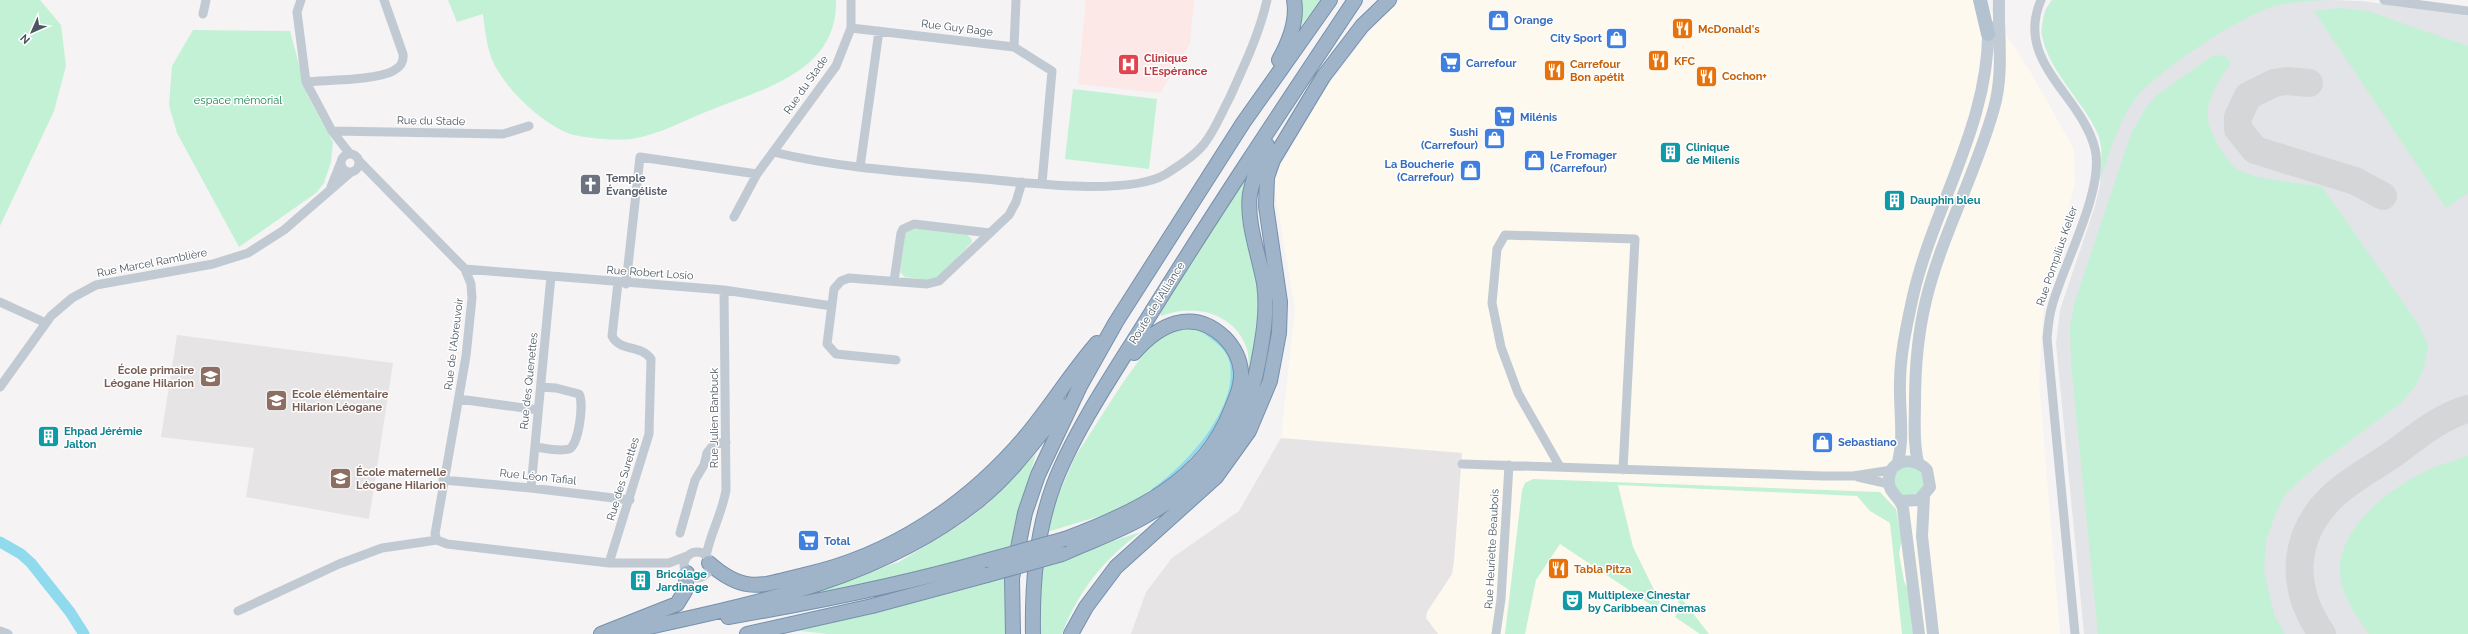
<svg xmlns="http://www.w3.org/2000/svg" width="2468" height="634" font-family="Raleway,sans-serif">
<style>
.commercial{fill:#fdf9ef}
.education{fill:#e6e4e5}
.medical{fill:#fce8e6}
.airport{fill:#e2e4e7}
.green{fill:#c3f1d5}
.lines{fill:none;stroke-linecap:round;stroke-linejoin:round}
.stream{stroke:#90daee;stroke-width:3}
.canal{stroke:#90daee;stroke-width:11}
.taxiway{stroke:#d5d6d8;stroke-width:28}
.trunk-casing{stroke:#7690ad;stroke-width:16}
.minor{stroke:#c1cad2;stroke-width:9}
.secondary{stroke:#c1cbd6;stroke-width:12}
.primary{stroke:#b3c2d1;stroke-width:14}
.trunk{stroke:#9fb4c9;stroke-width:14}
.trunk-bridge-casing{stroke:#7690ad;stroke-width:16;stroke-linecap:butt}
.trunk-bridge{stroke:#9fb4c9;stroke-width:14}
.labels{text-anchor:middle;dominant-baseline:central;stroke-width:3;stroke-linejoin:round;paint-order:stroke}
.shop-label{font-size:11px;font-weight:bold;fill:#366cbe;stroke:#fff;text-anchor:start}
.street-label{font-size:11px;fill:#4a5661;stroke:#fff}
.food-label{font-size:11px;font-weight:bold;fill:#c56008;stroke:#fff;text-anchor:start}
.health-label{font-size:11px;font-weight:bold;fill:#be3a42;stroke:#fff;text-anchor:start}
.park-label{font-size:11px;fill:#17864f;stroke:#fff}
.culture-label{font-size:11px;font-weight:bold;fill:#0d838f;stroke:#fff;text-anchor:start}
.worship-label{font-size:11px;font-weight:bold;fill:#5b616d;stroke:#fff;text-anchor:start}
.education-label{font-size:11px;font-weight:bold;fill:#785e54;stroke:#fff;text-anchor:start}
</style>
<rect width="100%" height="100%" fill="#f5f3f3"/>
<path class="commercial" d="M1400,0H1984L2031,73L2074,149L2075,184L2044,300L2039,381L2060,634H1438L1426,618L1461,453L1281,438L1295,309L1274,186L1279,169L1319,97L1380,18Z"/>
<path class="education" d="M177,335L393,363L369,519L246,497L254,448L161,437Z
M1281,438L1462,453L1454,561L1452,574L1427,612L1426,618L1438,634H1131L1146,592L1172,558L1239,511Z"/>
<path class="medical" d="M1086,0H1194L1190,43L1160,93L1078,84Z"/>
<path class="airport" d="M2052,0H2328L2362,1L2468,16V634H2084L2056,343L2060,310L2095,206L2100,185L2102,152L2099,136L2088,114L2054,65L2045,47L2041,32L2045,10Z"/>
<path class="green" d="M0,0H40L61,25L66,66L54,111L0,226Z
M448,0H836C838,71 766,88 713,109C687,119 659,135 631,139C617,141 577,138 565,132C537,118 511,94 495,66C487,51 485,30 483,14L457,22Z
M1300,0H1320L1298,30Z
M2052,0H2329C2312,1 2292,1 2275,6C2243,14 2154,73 2135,99C2118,122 2110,153 2100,180C2101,165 2104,148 2098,134C2081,93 2018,47 2052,0Z
M2338,8L2367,11L2468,46V193L2446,208L2314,11Z
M193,30L290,31L307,94L333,142L331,162L324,183L316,193L239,247L177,133L169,105L172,66Z
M2214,55L2225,56L2231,62C2208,98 2197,112 2222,151C2227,158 2232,167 2240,171C2258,180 2300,183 2322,187L2419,325L2428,346L2424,367L2416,385L2402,402L2314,468L2286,493L2276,513L2266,540L2264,570L2274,615L2285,634H2098L2071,364L2070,326L2075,301L2131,134L2145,109L2157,95Z
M1073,89L1157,99L1149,169L1065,159Z
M1249,171L1244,206L1259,298V331L1248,384C1248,373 1250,360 1247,349C1235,313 1194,303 1162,316L1158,312Z
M910,228L965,233L971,238L972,242L942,275L929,280L905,277L900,272L905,234Z
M1183,325L1213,332L1234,361V380L1227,406L1183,467L1141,497L1110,513L1047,532L1050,514L1075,457L1122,384L1155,338Z
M1036,454L1015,523L1014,545L934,569L842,591L754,604L841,581L899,562L959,525L989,503Z
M2468,456V634H2369C2360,621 2349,607 2344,592C2324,538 2384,491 2428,470C2440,464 2455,461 2468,456Z
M1917,466L1926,480L1921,494L1905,498L1894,487V476L1901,467Z
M1533,479L1880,492L1896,509L1902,539L1899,553L1904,581L1910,593L1915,634H1902L1890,523L1870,511L1857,496L1618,485L1633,547L1660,602L1656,608L1560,544L1536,580L1525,634H1505L1522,490L1525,483Z
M1141,532C1104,559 1078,591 1062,634H1040L1038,611L1041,564Z
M1006,574V634H828L792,630Z
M1681,598L1709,634H1700L1675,617L1682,606L1678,602Z"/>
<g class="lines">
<path class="stream" d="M1153,490C1187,466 1241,408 1231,362C1228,348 1214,339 1203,331"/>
<path class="canal" d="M0,542L21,554L31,563L70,612L84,634"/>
<path class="taxiway" d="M2309,83L2286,81L2274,83L2248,96L2238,117V129L2255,150L2355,181L2383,196
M2322,634C2290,588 2291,536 2333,496C2350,480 2373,468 2393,454C2415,438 2441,416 2468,409"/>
<defs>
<path id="trunk" d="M1279,60C1289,42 1298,21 1294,0
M1065,539C1132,514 1204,482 1231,410C1236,398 1242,385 1241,372C1240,358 1234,347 1224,337C1192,307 1158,325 1134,353
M1062,554C1090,541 1121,531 1147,515C1207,481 1245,432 1258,364C1263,338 1268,310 1264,283C1259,255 1246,222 1250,194C1253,177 1260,160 1267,145
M709,563C745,595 762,585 804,575C891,556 968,504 1025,437C1051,406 1071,373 1097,343
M728,617C816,602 902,585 989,560
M601,634L677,604L685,591L687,573
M617,634C743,606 876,583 979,500C1012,473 1036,439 1063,406
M747,634L872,606L987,575
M1013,634L1012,578L1025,513L1038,475L1080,386L1116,322L1243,123L1330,0
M1033,634C1032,583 1036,532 1054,484C1074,432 1113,374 1143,326C1211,216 1283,108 1355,0
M1071,634L1086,607L1116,567L1216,477L1249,431L1270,381L1279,333L1280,302L1266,206L1267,177L1273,160L1323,77L1362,26L1389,0"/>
</defs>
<use href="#trunk" class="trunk-casing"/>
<path class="minor" d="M301,0L297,12L306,82L332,131L350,154
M2041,0C2014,62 2082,95 2095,149C2105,189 2063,265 2052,306C2049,316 2048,327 2047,338L2075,634
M2384,0L2468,11
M203,14L206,0
M851,28L1014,47L1052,71L1042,183
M1014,47L1016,0
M306,82C328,80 376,80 393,71C401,67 404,62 403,54L384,0
M332,131L503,134L529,126
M773,152C839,168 907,172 974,178C1020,182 1128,197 1166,174C1180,165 1194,156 1204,144C1215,130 1221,114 1229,99C1244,66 1259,35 1267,0
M341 163a9 9 0 1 1 18 0a9 9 0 1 1-18 0Z
M359,161L465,269L471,284L472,298L466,356L435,534L437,540
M860,167L879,31
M331,187L341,162
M734,217L757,174L836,66L851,28V0
M465,269L724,290L832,306
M894,281L901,233L903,229L914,224L990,233
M626,284L640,157L757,174
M0,302L46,323
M896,360L836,354L827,344L834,289L841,281L849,278L927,284L939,281L1009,215L1016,202L1022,182
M0,387L51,316L72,298L96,285L213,264L248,253L284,230L351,172
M459,399L538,410
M535,447C545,448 559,452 569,449C579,445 584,402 579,394L556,388L541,387
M1462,464L1823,476H1853L1892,470
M1560,467L1518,393L1501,347L1492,303L1497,249L1505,235L1635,239L1623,470
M1858,477L1889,484
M443,480L531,488L630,500
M531,488L551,276
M680,533L695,480L704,465L707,453L714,444L726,442
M437,540L447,544L609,563H669L687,556
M684 565a13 13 0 1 1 26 0a13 13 0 1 1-26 0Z
M706,556C710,534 722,514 726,490L724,290
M609,563L649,434L651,359C641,344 620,352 612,336L618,283
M238,611L339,564L382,548L437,540
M0,631L8,634
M1496,634L1501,599L1509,465"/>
<path class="secondary" d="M1918,462C1913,442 1915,422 1915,402C1915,368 1918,333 1926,300C1942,234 1976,174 1994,108C2004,73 1998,36 1999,0
M1897,465C1905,439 1899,410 1900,383C1900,354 1907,324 1913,296C1934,205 1991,121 1988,25
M1924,497L1922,536L1933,634
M1901,501L1919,500L1930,487L1927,470C1915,457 1891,458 1889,478C1887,493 1900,496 1903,508L1919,634"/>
<path class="primary" d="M1980,0L1988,34"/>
<use href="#trunk" class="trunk"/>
<defs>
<path id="trunk-bridge" d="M989,560L1065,539
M987,575L1062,554"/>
</defs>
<use href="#trunk-bridge" class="trunk-bridge-casing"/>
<use href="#trunk-bridge" class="trunk-bridge"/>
</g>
<defs>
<symbol id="shop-square" viewBox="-11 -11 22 22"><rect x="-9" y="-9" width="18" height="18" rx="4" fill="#3f7fe0" stroke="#fff"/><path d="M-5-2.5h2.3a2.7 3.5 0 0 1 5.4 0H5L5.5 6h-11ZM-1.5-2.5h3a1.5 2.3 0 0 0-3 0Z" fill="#fff"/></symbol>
<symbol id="restaurant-square" viewBox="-11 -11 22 22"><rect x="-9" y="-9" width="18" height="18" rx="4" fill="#e8710a" stroke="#fff"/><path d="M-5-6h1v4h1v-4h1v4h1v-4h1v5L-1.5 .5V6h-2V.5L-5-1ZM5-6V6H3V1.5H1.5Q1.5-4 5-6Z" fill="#fff"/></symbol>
<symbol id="supermarket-square" viewBox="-11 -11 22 22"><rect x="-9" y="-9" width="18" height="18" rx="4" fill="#3f7fe0" stroke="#fff"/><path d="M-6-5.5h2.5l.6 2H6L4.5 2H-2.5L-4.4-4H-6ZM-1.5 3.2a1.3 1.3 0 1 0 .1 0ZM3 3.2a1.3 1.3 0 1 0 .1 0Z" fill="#fff"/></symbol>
<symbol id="hospital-square" viewBox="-11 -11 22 22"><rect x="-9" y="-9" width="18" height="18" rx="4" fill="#e0444e" stroke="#fff"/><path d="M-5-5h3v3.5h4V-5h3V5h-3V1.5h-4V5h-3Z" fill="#fff"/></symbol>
<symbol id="building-square" viewBox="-11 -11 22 22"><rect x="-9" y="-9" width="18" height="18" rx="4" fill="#0f9aa8" stroke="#fff"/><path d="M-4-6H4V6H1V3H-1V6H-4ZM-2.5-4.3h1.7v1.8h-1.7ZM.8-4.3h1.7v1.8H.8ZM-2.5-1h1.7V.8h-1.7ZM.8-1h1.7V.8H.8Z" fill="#fff"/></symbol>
<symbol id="church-square" viewBox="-11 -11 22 22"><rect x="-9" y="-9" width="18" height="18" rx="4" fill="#6b7280" stroke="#fff"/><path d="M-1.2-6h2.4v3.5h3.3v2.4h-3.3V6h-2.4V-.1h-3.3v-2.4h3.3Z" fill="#fff"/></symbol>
<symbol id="school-square" viewBox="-11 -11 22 22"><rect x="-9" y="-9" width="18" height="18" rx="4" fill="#8d6e63" stroke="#fff"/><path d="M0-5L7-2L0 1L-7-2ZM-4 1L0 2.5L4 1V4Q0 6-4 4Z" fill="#fff"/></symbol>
<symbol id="theatre-square" viewBox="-11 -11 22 22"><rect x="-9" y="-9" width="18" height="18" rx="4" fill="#0f9aa8" stroke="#fff"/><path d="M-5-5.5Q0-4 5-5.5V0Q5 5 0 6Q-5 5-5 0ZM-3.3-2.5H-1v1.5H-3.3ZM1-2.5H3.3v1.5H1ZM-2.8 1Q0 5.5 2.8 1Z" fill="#fff"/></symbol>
</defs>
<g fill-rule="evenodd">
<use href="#shop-square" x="1486" y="8" width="25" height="25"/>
<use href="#restaurant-square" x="1670" y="16" width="25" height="25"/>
<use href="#shop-square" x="1604" y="26" width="25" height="25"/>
<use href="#restaurant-square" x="1646" y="48" width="25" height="25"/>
<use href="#supermarket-square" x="1438" y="50" width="25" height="25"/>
<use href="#hospital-square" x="1116" y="52" width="25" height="25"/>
<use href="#restaurant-square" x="1542" y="58" width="25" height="25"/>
<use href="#restaurant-square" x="1694" y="64" width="25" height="25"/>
<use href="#supermarket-square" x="1492" y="104" width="25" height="25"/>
<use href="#shop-square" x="1482" y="126" width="25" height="25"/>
<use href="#building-square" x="1658" y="140" width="25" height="25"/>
<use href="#shop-square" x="1522" y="148" width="25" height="25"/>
<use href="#shop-square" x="1458" y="158" width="25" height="25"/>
<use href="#church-square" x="578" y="172" width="25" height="25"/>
<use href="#building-square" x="1882" y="188" width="25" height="25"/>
<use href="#school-square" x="198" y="364" width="25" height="25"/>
<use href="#school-square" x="264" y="388" width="25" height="25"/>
<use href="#building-square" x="36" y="424" width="25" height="25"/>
<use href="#shop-square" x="1810" y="430" width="25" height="25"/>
<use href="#school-square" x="328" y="466" width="25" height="25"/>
<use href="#supermarket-square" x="796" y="528" width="25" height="25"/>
<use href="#restaurant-square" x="1546" y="556" width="25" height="25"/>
<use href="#building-square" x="628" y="568" width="25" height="25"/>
<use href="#theatre-square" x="1560" y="588" width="25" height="25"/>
</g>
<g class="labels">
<g class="shop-label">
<text x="1514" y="20">Orange</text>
<text x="1602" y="38" text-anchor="end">City Sport</text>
<text x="1466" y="63">Carrefour</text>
<text x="1520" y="117">Milénis</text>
<text x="1478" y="132" text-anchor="end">Sushi<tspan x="1478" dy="13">(Carrefour)</tspan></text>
<text x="1550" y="155">Le Fromager<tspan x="1550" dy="13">(Carrefour)</tspan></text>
<text x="1454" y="164" text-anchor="end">La Boucherie<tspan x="1454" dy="13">(Carrefour)</tspan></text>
<text x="1838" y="442">Sebastiano</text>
<text x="824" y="541">Total</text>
</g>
<g class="street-label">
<text transform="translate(957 28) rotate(7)">Rue Guy Bage</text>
<text transform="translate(806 85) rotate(-55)">Rue du Stade</text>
<text transform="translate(431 121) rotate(1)">Rue du Stade</text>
<text transform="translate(2057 256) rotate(-71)">Rue Pompilius Keller</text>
<text transform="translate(152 263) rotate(-11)">Rue Marcel Ramblière</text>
<text transform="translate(650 273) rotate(4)">Rue Robert Losio</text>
<text transform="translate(1157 303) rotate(-58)">Route de l'Alliance</text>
<text transform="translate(454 344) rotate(-83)">Rue de l'Abreuvoir</text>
<text transform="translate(529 381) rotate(-84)">Rue des Quenettes</text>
<text transform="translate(714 418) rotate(-90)">Rue Julien Banbuck</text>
<text transform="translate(538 477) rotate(6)">Rue Léon Tafial</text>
<text transform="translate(623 479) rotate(-73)">Rue des Surettes</text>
<text transform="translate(1492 549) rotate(-87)">Rue Heuriette Beaubois</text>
</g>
<g class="food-label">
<text x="1698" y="29">McDonald's</text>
<text x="1674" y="61">KFC</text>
<text x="1570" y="64">Carrefour<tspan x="1570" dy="13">Bon apétit</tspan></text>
<text x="1722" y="76">Cochon+</text>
<text x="1574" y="569">Tabla Pitza</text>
</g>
<g class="health-label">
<text x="1144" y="58">Clinique<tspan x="1144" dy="13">L'Espérance</tspan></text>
</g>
<g class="park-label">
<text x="238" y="100">espace mémorial</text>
</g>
<g class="culture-label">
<text x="1686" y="147">Clinique<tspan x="1686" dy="13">de Milenis</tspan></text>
<text x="1910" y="200">Dauphin bleu</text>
<text x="64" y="431">Ehpad Jérémie<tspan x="64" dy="13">Jalton</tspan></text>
<text x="656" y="574">Bricolage<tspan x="656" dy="13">Jardinage</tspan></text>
<text x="1588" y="595">Multiplexe Cinestar<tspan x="1588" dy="13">by Caribbean Cinemas</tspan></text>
</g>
<g class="worship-label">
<text x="606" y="178">Temple<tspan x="606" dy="13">Évangéliste</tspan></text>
</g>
<g class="education-label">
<text x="194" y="370" text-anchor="end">École primaire<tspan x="194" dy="13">Léogane Hilarion</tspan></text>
<text x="292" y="394">Ecole élémentaire<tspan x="292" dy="13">Hilarion Léogane</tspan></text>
<text x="356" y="472">École maternelle<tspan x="356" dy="13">Léogane Hilarion</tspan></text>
</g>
</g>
<g transform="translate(32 32) rotate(225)" stroke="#ffffff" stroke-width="3" paint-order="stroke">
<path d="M0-3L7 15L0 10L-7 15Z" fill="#4a5661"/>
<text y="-6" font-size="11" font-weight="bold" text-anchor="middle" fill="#4a5661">N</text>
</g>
</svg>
